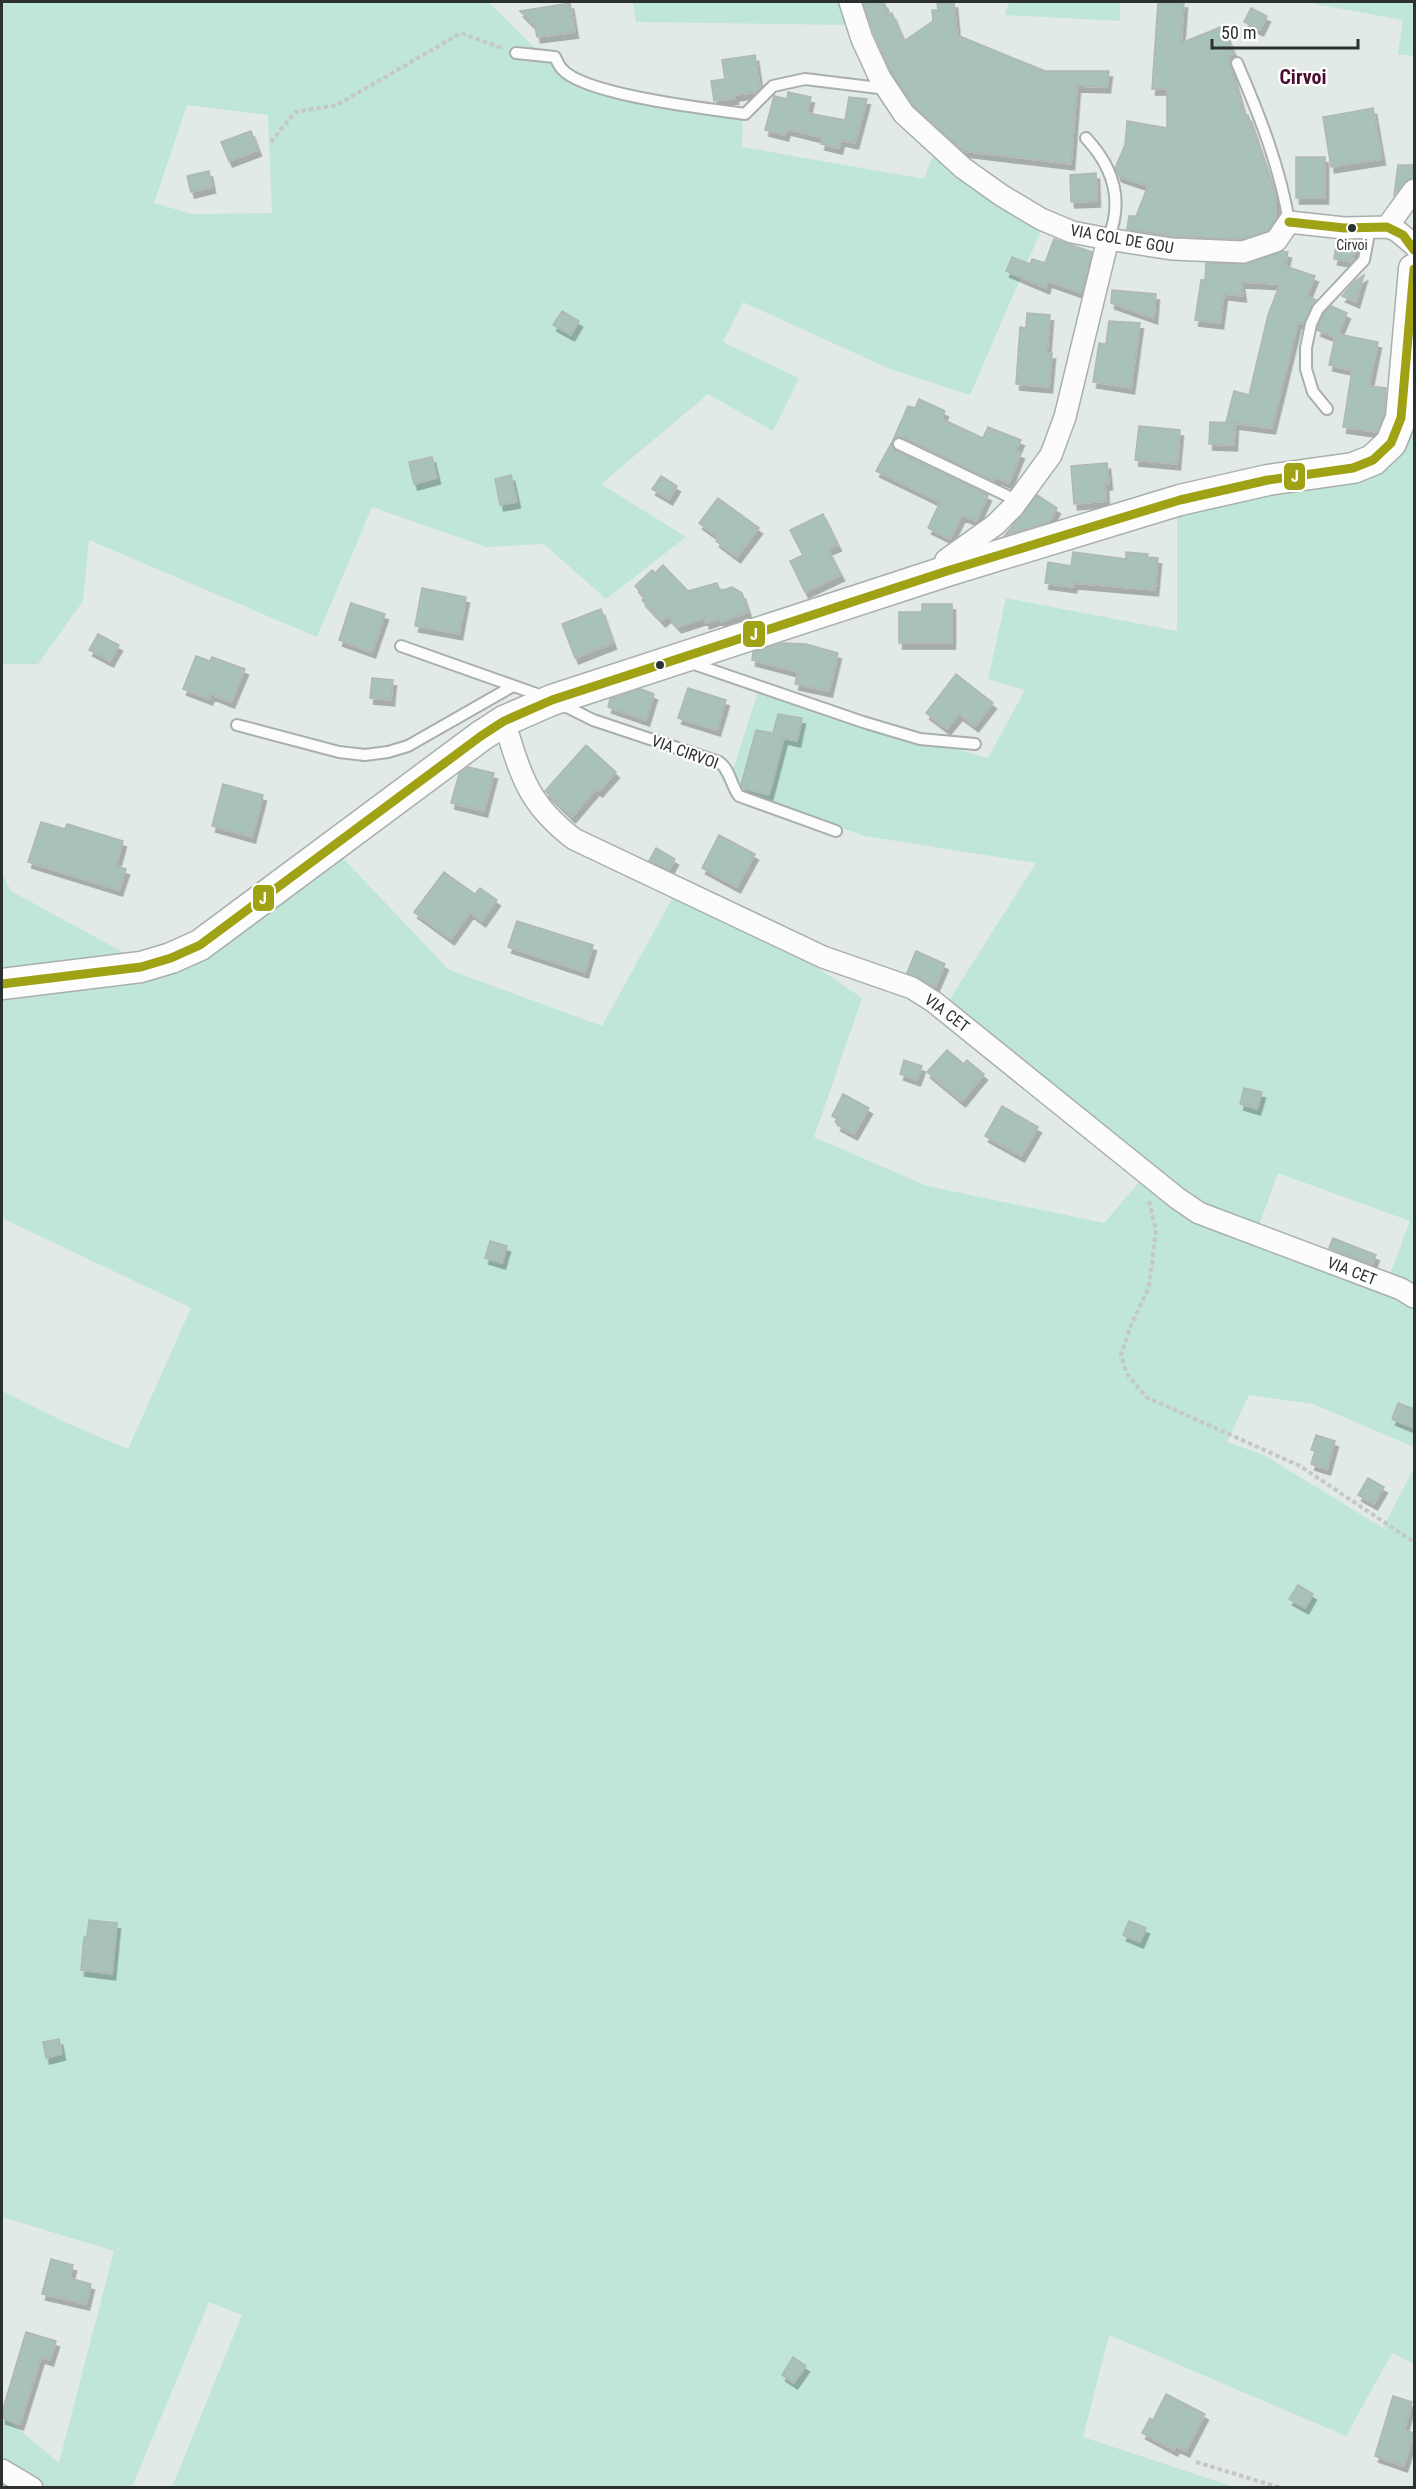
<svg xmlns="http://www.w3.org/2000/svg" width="1416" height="2489" font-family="'Roboto Condensed',sans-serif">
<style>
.green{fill:#bfe6d7;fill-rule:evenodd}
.building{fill:#a8c1b9;stroke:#b0b7b4;stroke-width:1.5;filter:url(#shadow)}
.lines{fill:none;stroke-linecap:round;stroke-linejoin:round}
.lane-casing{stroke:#a9afac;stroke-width:14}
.street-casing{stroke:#a9afac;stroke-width:24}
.secondary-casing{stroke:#a9afac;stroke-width:33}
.path{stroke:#c5c8c6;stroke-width:4;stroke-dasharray:4.5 3;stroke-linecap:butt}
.lane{stroke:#fbfcfb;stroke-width:10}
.street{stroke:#fbfcfb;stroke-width:21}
.secondary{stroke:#fbfcfb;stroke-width:30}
.bus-1-casing{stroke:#fff;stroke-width:14}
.bus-1{stroke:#a0a215;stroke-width:9}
.bus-dot{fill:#2b312f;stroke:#fff;stroke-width:2}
.labels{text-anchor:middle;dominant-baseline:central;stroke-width:4.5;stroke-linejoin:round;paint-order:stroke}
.bus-label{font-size:14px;fill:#2b312f;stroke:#fff}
.street-label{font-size:16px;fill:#2b312f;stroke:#fff}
.quarter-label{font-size:20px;font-weight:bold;fill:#4b0c30;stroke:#fff}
.line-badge{stroke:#fff;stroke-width:2}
.badge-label{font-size:16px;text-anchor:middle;font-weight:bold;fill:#fff}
</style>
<defs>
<filter id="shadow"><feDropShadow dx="3.5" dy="6" stdDeviation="0" flood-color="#0004"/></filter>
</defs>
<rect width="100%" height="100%" fill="#e2eae6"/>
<path class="green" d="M2,2H488L536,49L583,88L743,107L742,147L924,179L938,142L1046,219L970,395L890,369L743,302L723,342L799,378L773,431L708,394L601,484L686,537L606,599L544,544L486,547L372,507L317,637L89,540L83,601L38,664H2ZM187,105L268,115L272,213L192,214L154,203Z
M633,2H846L849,25L636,22Z
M1009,2H1120V21L1005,15Z
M1305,2H1414V56L1398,54L1403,20Z
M1414,432V1447L1313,1404L1249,1395L1227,1442L1264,1455L1383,1528L1414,1468V2364L1392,2353L1346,2436L1109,2335L1083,2437L1234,2487H172L242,2315L209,2302L132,2487L7,2488L2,2484V2415L59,2463L114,2251L2,2217V1391L67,1423L128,1449L191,1308L2,1218V873L11,891L130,956L231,937L340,855L449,970L602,1026L679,886L741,916L862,998L814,1137L927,1186L1104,1223L1152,1167L948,1002L1036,863L865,836L727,788L758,692L988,758L1025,690L988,679L1006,598L1177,631V521L1186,488L1346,461L1395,434ZM1278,1173L1410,1221L1384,1290L1258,1228Z"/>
<path class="building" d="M863,2H884L888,15L892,13L904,41L933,21L932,10H938L937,3L954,2L957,35L1045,71H1109L1107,87L1077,86L1071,164L963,151L914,106L891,72L874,34Z
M1158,2H1184L1181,43L1223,26L1234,54L1229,56L1230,65L1244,115H1248L1276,197V218L1268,230L1241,239L1173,236L1127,229L1129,216H1136L1148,186L1118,176L1115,168L1125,145L1127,121L1167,128V89H1152Z
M570,3L575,32L537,37L535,26L520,11Z
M1251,8L1267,16L1260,30L1244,22Z
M755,55L760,88L757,92L735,95V98L714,101L711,81L725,79L722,60Z
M788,92L811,97L807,113L845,120L849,97L867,99L855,143L841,140L839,148L821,144L823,138L787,129L785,135L765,130L774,96L787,99Z
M1373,108L1382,159L1331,167L1323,117Z
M251,131L258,150L229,161L221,142Z
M1296,157H1325V198H1296Z
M1398,165H1414V177L1404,182L1394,195Z
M209,171L212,187L191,192L187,176Z
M1096,173L1097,201L1071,202L1070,175Z
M1054,239L1092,252L1082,293L1048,281L1046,288L1006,271L1012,257L1030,264L1032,259L1045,263Z
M1337,240L1356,241L1352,262L1334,259Z
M1282,251L1288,252L1285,266L1315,276L1307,296L1316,300L1303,324L1298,322L1272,428L1226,422L1234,391L1249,395L1268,315L1280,284L1241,282L1243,296L1224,294L1220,323L1195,320L1201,280H1205L1206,263L1247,264Z
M1364,275L1356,302L1342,296L1355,281Z
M1112,290L1156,294L1154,318L1111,303Z
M1331,306L1347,313L1338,334L1378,342L1369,386L1386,388L1384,414L1377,432L1343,427L1352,370L1329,365L1335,337L1317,330L1324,313Z
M562,311L579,321L571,335L553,325Z
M1027,313L1050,315L1047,353H1052L1049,387L1016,384L1020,327L1026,328Z
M1109,321L1140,323L1131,388L1093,382L1099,343L1106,344Z
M919,399L945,411L942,419L983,438L988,427L1021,440L1016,451L1021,453L1009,483L995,477L994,481L902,437H898L893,440L908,406L915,408Z
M1210,422L1235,423L1234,445L1209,444Z
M1139,426L1180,430L1177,464L1135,460Z
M892,442L893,448L896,451L988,495L976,521L962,515L950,539L928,528L940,502L876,471Z
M432,457L437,478L414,484L409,462Z
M1107,463L1109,484H1105L1106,501L1074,504L1071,466Z
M511,475L517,502L500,505L495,479Z
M661,476L677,486L669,499L652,489Z
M1037,495L1057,508L1049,522L1005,535Z
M718,498L759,528L737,557L716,541L718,537L699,523Z
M823,514L838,545L828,549L841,575L805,592L790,561L803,555L790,530Z
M1073,552L1126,559V552L1148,554L1147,557L1158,558L1155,590L1074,583L1073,587L1045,583L1048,562L1071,566Z
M663,565L688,591L717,583L720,591L732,587L742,593L748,612L721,622L720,618L706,623L705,618L678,627L668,616L662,621L642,600L645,597L635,586L652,570L655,573Z
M422,588L466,597L459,634L415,626Z
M351,603L385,614L372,652L339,640Z
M922,604H952V643H899V612H922Z
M601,609L613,643L575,658L562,624Z
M98,634L119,645L110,661L89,650Z
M783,643L806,644L838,653L829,691L795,684L798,672L752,660L753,652Z
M196,656L210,661L212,657L245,669L231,702L211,694L209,699L183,689Z
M956,674L993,703L975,726L959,714L947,729L926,713Z
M372,678L393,680L391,700L370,698Z
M688,688L726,700L717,730L678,718Z
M641,689L654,694L646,720L608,707L610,699Z
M778,714L802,718L797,741L784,738L769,795L743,788L741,785L756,730L773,733Z
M586,745L616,772L599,791L596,789L572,817L545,791Z
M468,767L494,773L484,811L451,803L459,774Z
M223,784L263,795L252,837L212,826Z
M41,822L65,829L67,824L123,841L116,866L126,869L119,890L28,862Z
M719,835L755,854L737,887L702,868Z
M656,848L675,859L669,870L649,861Z
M444,872L475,894L480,888L497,900L482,921L470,912L451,939L414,912Z
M517,921L593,945L585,972L508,947Z
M916,951L945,964L935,987L907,973Z
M947,1050L964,1064L967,1060L984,1074L962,1101L927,1072Z
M904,1060L922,1066L917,1080L900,1074Z
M1244,1088L1262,1092L1257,1109L1240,1104Z
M843,1094L869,1108L854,1134L837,1125L839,1120L832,1116Z
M1002,1106L1038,1127L1021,1156L985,1136Z
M1333,1238L1376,1255L1372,1264L1329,1248Z
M490,1241L507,1246L502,1263L485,1258Z
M1398,1403L1414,1409V1428L1392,1419Z
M1316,1435L1335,1441L1327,1469L1311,1464L1315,1451L1311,1450Z
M1368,1478L1384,1487L1374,1504L1358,1495Z
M1298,1585L1313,1594L1305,1608L1289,1599Z
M89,1920L117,1923L112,1974L81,1970L84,1937H87Z
M1129,1921L1146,1928L1140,1942L1123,1935Z
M59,2039L62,2054L46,2058L43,2042Z
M51,2259L73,2265L70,2278L91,2284L86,2304L42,2294Z
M26,2332L56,2341L50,2360L41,2357L20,2424L2,2418V2412Z
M793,2357L806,2366L794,2383L782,2375Z
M1166,2394L1205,2414L1186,2451L1176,2446L1174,2450L1142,2433L1150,2418L1153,2420Z
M1393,2396L1412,2402L1404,2430L1414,2433L1404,2466L1375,2456Z"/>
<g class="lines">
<defs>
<path id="lane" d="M516,53L555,57C557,61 559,66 562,69C584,95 709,109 745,114L773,86L805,79L887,89
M1237,63C1259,114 1280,167 1289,222
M1086,138C1114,168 1124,201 1108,239
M1327,409L1313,392L1306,369V348L1311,324L1318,309L1364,260L1370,228
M899,444L1018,501
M401,646L545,697
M688,662L863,722L920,739L975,744
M559,703L593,720L719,762C730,769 731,786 739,796L836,831
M237,725L339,752L365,755L388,752L408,746L513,686"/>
<path id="street" d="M850,2L862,39L880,78L904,114L963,168L1001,195L1041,219L1072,232L1108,239L1172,249L1243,252L1276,241L1289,222L1344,228L1387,227L1396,230L1414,245
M1387,227L1414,190
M947,571L946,560L995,525L1013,507L1051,455L1065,417L1108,239
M504,721C521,775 527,803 574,839L823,957L912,988L934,1002L1177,1198L1199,1213L1401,1289L1414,1297
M2,2470L32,2488"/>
<path id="secondary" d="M2,984L141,967L171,958L200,945L481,736L504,721L552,700L947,571L1180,500L1268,480L1353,468L1373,460L1391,443L1401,418L1414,269"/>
</defs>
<use href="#lane" class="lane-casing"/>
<use href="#street" class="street-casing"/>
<use href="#secondary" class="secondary-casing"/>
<path class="path" d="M271,142L295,112L337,105L461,33L504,49
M1149,1201L1156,1230L1149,1287L1131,1325L1121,1355L1127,1374L1146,1397L1300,1466L1414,1542
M1196,2462L1281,2488"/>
<use href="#lane" class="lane"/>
<use href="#street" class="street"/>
<use href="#secondary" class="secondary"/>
<defs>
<path id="bus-1" d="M1289,222L1344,228L1387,227L1403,235L1414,250
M2,984L141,967L171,958L200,945L481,736L504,721L552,700L947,571L1180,500L1268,480L1353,468L1373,460L1391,443L1401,418L1414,269"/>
</defs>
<use href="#bus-1" class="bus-1-casing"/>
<use href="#bus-1" class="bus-1"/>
</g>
<g class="bus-dot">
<circle cx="1352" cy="228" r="5"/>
<circle cx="660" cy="665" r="5"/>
</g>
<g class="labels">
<g class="bus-label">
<text x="1352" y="245">Cirvoi</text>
</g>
<g class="street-label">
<text transform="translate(1122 239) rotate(10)">VIA COL DE GOU</text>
<text transform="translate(685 752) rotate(20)">VIA CIRVOI</text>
<text transform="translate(947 1013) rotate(37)">VIA CET</text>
<text transform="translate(1352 1271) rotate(21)">VIA CET</text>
</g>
<g class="quarter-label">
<text x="1303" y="77">Cirvoi</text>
</g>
</g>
<g class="line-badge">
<rect x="1283" y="462" width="23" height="29" rx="6" fill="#a0a215"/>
<rect x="742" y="620" width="24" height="28" rx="6" fill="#a0a215"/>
<rect x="252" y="884" width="23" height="28" rx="6" fill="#a0a215"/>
</g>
<g class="badge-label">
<text x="1295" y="482">J</text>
<text x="754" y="640">J</text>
<text x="263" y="904">J</text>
</g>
<rect width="1416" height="2489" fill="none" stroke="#2b312f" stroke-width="6"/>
<path d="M1212 39v9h146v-9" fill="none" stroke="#2b312f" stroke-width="3"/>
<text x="1221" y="39" font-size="18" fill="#2b312f" stroke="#ffffff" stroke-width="4.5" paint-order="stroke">50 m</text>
</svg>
